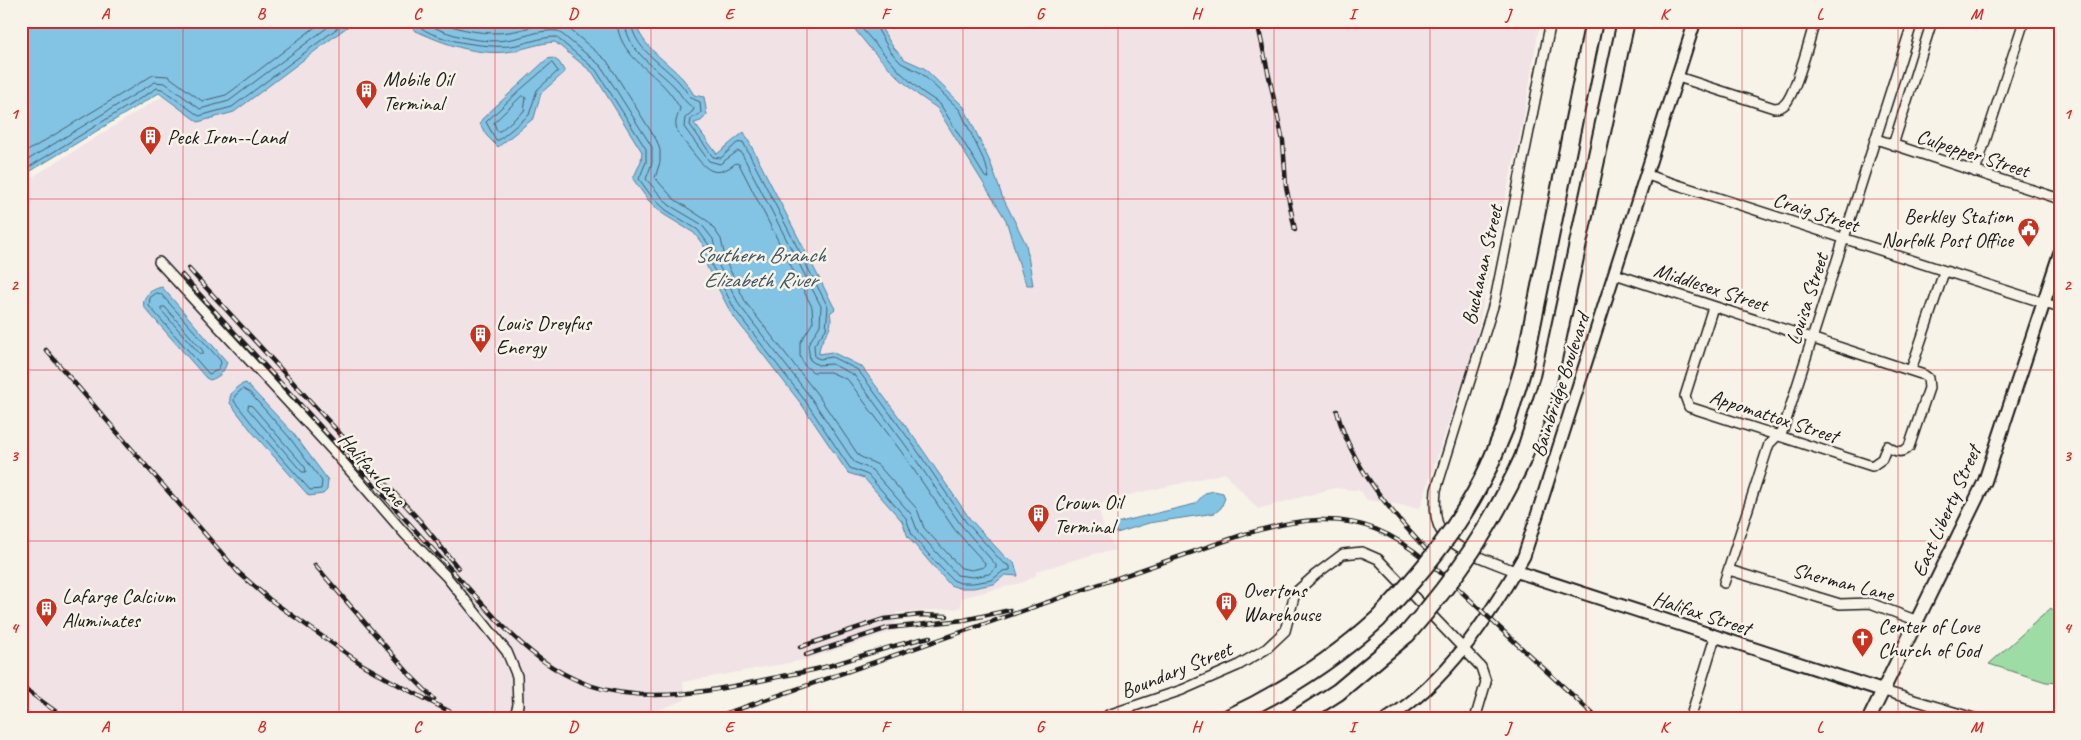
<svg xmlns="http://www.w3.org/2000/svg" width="2081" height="740" font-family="Caveat,sans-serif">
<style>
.built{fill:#f1e2e6}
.green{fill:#9ddca5;stroke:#5c7c60}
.water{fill:#83c3e4;stroke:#5a8094}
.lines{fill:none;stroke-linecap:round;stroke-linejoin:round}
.shore{stroke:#455f6c;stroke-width:1}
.minor-casing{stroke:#1c1c1c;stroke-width:12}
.tertiary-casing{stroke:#1c1c1c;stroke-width:15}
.secondary-casing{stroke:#1c1c1c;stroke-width:16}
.motorway-casing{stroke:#1c1c1c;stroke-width:20}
.minor{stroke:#f7f3e8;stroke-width:9}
.tertiary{stroke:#f7f3e8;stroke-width:11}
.secondary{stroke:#f7f3e8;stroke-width:12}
.motorway{stroke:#f7f3e8;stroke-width:16}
.rail-casing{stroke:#1c1c1c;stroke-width:4.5}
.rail{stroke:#f7f3e8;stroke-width:2.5;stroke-dasharray:8;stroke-linecap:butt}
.motorway-bridge-casing{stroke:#1c1c1c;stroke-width:20;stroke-linecap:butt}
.motorway-bridge{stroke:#f7f3e8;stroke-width:16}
.grid{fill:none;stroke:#d62828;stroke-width:1;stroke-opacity:0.55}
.labels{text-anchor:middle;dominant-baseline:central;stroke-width:5;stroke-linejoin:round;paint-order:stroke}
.poi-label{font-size:21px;fill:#1c1c1c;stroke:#f7f3e8;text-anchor:start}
.street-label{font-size:21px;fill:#1c1c1c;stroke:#f7f3e8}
.water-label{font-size:22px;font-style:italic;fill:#405662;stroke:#f7f3e8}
.neatline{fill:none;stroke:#d62828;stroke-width:2}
.grid-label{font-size:16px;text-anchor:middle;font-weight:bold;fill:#d62828}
</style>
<rect width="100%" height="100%" fill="#f7f3e8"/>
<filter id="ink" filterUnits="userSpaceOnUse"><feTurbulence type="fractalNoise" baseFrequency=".02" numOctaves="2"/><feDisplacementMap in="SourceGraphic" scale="10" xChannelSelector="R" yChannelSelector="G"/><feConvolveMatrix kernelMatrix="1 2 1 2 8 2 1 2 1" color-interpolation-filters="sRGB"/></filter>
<g filter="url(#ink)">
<path class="built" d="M276,21H1540L1523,122L1497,232L1475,344L1420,508L1367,500L1361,491L1335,488L1258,509L1225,473L1108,500L1098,506L1104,530L1116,550L1094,554L1037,571L1035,576L1024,582L961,598V608L896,613L897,630L805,660L683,682L685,700L632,719H21V184L164,95Z"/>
<path class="green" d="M2051,608L2060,617V683L2046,682L1989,664Z"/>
<path class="water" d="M21,21H360L347,27L234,112L198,122L159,93L21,177Z
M410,21H635C642,48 666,60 683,79C687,84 691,90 694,95L704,97L707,115L701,121L694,123L717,154L744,132L835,309L830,313C835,334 819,335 819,354L832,352L862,367L918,443L970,519L1006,558L1014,562L1018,576L1005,575L994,584L973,588H959L950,585L933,566L908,537L902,521L864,478L848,473L802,405L731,313L707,267L704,246L694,233L663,214L648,200L633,179L641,161L642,152L593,73L555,42C540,43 527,48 513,51C479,57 444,44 414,30Z
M694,21H757L742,29L726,24Z
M848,21H877L893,47L904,59L924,68L964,107L991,164L1002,196L1026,244L1033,285H1027L1023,277L1006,220L937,108L918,95L898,77L869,47Z
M553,58L559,62L565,72L541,93L534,118L498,147L487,136L480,124L482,119L547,59Z
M162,287L227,362C224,372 220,377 210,380L206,378L144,307C141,296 152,289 162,287Z
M246,383L293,433L328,480L327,490L323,494L309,496L253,433L230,403C228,393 237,385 246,383Z
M1214,491L1223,493L1225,498L1221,508L1215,513L1149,523L1120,532L1116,533L1114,530L1116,523L1195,504L1205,493Z"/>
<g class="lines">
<path class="shore" d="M415,21C425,41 490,48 511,46C526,44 540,37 556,37L596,70L646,149V162L639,179L652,197L666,210L698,230L709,245L712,266L735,310L806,402L850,468L868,475L906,518L912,535L936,563L953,580L960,583H973L992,580L1003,571L1010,570V566L1002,562L966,522L914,446L858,370L832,357L820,359L815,357L814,345L826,329L828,307L743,142L737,143L721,158L713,157L690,125L691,119L701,113L700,102C687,97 688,92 679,82C662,63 633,49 631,21
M422,21C447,36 484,45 512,39C528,36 542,29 558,31L601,66L652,147V163L646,179L669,205L701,224L713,239L718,264L740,306L811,398L854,462L872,470L911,514L918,532L957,575L973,577L989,574L996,568V565L961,525L909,450L854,375L832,364L818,365L810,360L808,345L820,325L821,306L741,152L738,151L720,164L709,161L684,127L685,118L693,111L694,108C683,102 681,93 673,85C655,67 626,50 625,21
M439,21C460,31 487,35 509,32C526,30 542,21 560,23L567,27L607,61L657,141L660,150V162L655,178L674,199L709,222L721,239L726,262L746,303L817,394L859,456L878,465L917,509L924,528L961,568L972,570L984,567L985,563L955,530L903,454L848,380L830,372H813L804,365L800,356V343L813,322L812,307L739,164L736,163C713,181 705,168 690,149C685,142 678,135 676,126C675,119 679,114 680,108C677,103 673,97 669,92C651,69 618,55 617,21
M855,21L901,73L921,91L940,104L985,177L989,178L986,165L960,110L921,73L901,63L890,51L873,21
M552,63L558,71L537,90L529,115L499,140H496L486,122L519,91Z
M522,96L526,98L524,111L500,131H497L494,123Z
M21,155L153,75L168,76L202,101L226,95L233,90L323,21
M21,164L155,82L165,83L200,109L229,101L336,21
M21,172L157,88L162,89L199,116L232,107L347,21
M157,293L161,294L220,360L221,363L218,370L209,374L149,306L150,298Z
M162,307H165L203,351V354H200L161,310Z
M243,389L250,393L289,437L322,481L321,489L310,490L257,430L234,401L235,396Z
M249,405L252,406L305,467L306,472H302L248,409Z"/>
<defs>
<path id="minor" d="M1678,77L1774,108C1779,108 1782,107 1785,104C1796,93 1810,38 1815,21
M1876,139L2060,199
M1893,145L1932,21
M1975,172L2024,21
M1647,175L2060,308
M159,262L333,451L405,534L446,576L507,652L517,676L518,705L514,719
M1615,274L1924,375L1928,378L1929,388L1909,447C1902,454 1895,452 1887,446L1882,459L1872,466L1689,407L1685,396L1713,307
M1911,370L1944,272
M1729,570L1840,604L1870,603L1918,621
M1515,571C1495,563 1450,549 1440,529C1434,517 1435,502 1436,490L1495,300L1551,21
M1724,583L1769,444L1783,430L1913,21
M1884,691L1977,719
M1108,715L1182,690L1237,666L1266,649L1285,631L1295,593L1315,575L1343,554L1362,552L1378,559L1481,667L1486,682L1475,719
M1690,719L1715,637"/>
<path id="tertiary" d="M1515,571L1884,691
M1387,719C1448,681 1489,617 1524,556L1695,21"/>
<path id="secondary" d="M1869,719L1985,481L2060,253"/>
<path id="motorway" d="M1523,458L1549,378L1626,21
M1489,466L1505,428L1524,365L1594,21
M1226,719C1282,693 1332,661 1378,619
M1296,719L1338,692L1407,634"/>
</defs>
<use href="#minor" class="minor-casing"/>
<use href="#tertiary" class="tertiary-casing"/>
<use href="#secondary" class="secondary-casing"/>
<use href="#motorway" class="motorway-casing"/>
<use href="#minor" class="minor"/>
<use href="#tertiary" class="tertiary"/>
<use href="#secondary" class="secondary"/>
<use href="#motorway" class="motorway"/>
<defs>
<path id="rail" d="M1257,21L1283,141L1286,186L1295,230
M189,269L421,522L458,568
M182,275L500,623C526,650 553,672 589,685C648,705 714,691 773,678C792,674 812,671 832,665C865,655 896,644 930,637
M46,350L238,572L269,599L363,665L391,681L464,719
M1337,411C1350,466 1396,518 1434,558
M315,565L411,676L434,699
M800,647L884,619L920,615L947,616
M806,655L888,628L964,620L1010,610
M21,686L66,719
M710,719L1242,535C1365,497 1401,534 1486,615C1523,650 1561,684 1598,719"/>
</defs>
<use href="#rail" class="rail-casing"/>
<use href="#rail" class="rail"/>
<defs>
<path id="motorway-bridge" d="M1378,619C1422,572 1462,525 1489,466
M1407,634C1457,577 1491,527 1523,458"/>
</defs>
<use href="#motorway-bridge" class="motorway-bridge-casing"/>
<use href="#motorway-bridge" class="motorway-bridge"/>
</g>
</g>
<path class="grid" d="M183,21V719M339,21V719M495,21V719M651,21V719M807,21V719M963,21V719M1118,21V719M1274,21V719M1430,21V719M1586,21V719M1742,21V719M1898,21V719M21,199H2060M21,370H2060M21,541H2060"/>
<defs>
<symbol id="building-pin" viewBox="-11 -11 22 30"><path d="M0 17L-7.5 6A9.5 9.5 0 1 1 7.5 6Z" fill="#c8321e" stroke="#f7f3e8"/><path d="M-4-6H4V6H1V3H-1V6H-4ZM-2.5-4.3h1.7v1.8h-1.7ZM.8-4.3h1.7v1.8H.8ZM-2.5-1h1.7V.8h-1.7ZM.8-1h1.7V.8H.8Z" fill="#fff"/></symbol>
<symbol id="civic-pin" viewBox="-11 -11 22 30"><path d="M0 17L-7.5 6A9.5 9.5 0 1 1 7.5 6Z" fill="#c8321e" stroke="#f7f3e8"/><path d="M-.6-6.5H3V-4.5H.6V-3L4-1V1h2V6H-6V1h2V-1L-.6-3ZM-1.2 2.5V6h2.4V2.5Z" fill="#fff"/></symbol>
<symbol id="church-pin" viewBox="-11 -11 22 30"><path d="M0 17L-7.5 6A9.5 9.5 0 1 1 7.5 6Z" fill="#c8321e" stroke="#f7f3e8"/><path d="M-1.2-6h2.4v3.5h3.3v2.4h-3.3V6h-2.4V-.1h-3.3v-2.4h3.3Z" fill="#fff"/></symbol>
</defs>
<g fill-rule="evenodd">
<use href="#building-pin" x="354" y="78" width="25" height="34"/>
<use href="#building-pin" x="138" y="124" width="25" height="34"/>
<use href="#civic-pin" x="2016" y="216" width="25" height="34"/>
<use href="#building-pin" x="468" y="322" width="25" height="34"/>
<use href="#building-pin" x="1026" y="502" width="25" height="34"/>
<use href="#building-pin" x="1214" y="590" width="25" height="34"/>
<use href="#building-pin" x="34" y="596" width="25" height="34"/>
<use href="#church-pin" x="1850" y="626" width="25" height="34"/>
</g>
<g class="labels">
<g class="poi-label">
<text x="383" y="79">Mobile Oil<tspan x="383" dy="24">Terminal</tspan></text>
<text x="167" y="137">Peck Iron--Land</text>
<text x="2013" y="216" text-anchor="end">Berkley Station<tspan x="2013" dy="24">Norfolk Post Office</tspan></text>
<text x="496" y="323">Louis Dreyfus<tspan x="496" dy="24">Energy</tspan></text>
<text x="1054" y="502">Crown Oil<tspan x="1054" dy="24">Terminal</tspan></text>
<text x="1243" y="590">Overtons<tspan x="1243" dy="24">Warehouse</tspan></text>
<text x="62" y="596">Lafarge Calcium<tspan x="62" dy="24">Aluminates</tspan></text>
<text x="1878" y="626">Center of Love<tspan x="1878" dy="24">Church of God</tspan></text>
</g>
<g class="street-label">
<text transform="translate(1973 153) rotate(18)">Culpepper Street</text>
<text transform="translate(1816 212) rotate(18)">Craig Street</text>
<text transform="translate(1482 265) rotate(-77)">Buchanan Street</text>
<text transform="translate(1711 287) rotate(18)">Middlesex Street</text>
<text transform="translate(1807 299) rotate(-72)">Louisa Street</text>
<text transform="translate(1560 385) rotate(-72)">Bainbridge Boulevard</text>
<text transform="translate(1774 416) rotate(18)">Appomattox Street</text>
<text transform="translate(372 469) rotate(49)">Halifax Lane</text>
<text transform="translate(1946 511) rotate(-66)">East Liberty Street</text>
<text transform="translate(1843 582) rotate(14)">Sherman Lane</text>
<text transform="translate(1702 613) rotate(18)">Halifax Street</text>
<text transform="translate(1176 670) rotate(-22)">Boundary Street</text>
</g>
<g class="water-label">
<text x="760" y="255">Southern Branch<tspan x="760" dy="25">Elizabeth River</tspan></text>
</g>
</g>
<rect width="2081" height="740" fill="none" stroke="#f7f3e8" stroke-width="55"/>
<rect x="28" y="28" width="2026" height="684" class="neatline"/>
<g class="grid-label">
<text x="105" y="19">A</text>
<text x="261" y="19">B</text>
<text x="417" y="19">C</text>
<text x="573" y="19">D</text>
<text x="729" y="19">E</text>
<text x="885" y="19">F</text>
<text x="1040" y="19">G</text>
<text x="1196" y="19">H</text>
<text x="1352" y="19">I</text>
<text x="1508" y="19">J</text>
<text x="1664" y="19">K</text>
<text x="1820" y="19">L</text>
<text x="1976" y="19">M</text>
<text x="14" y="119">1</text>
<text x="2067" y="119">1</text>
<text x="14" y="290">2</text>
<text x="2067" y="290">2</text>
<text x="14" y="461">3</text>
<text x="2067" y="461">3</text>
<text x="14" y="633">4</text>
<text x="2067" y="633">4</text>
<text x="105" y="732">A</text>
<text x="261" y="732">B</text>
<text x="417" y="732">C</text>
<text x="573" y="732">D</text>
<text x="729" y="732">E</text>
<text x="885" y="732">F</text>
<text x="1040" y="732">G</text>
<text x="1196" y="732">H</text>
<text x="1352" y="732">I</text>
<text x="1508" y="732">J</text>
<text x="1664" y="732">K</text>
<text x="1820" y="732">L</text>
<text x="1976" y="732">M</text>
</g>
</svg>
